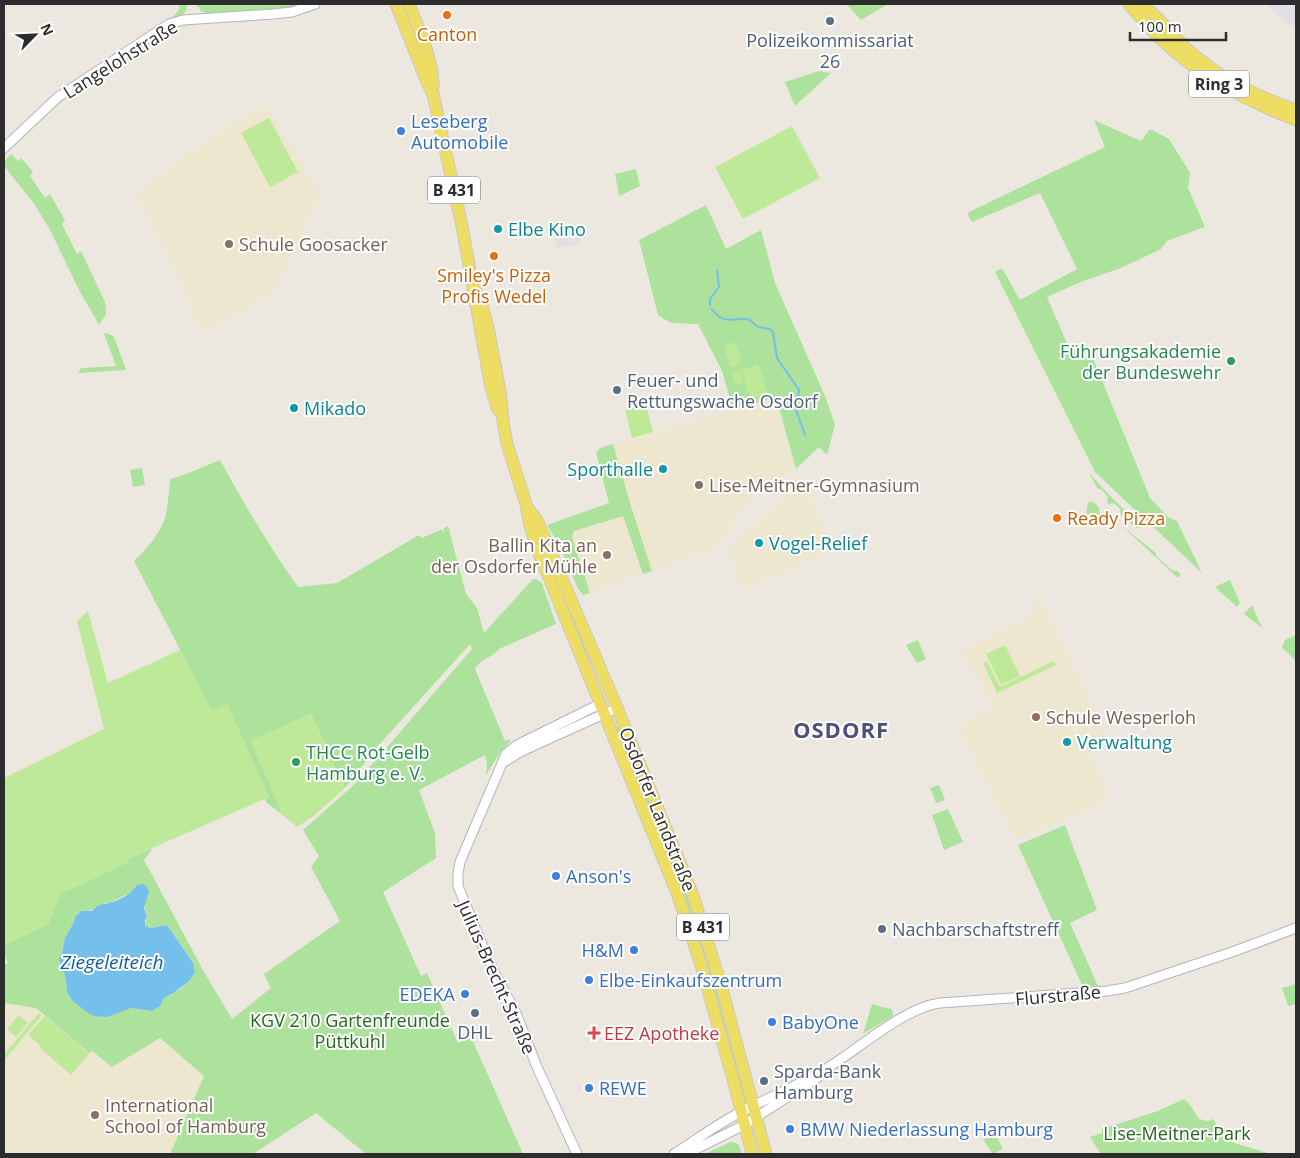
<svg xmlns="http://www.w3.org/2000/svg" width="1300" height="1158" font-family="'Open Sans',sans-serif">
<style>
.industrial{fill:#e2dfe6}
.education{fill:#eee7cf}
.green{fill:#ace29c;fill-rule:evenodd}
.pitch{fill:#bee998}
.water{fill:#74bfec}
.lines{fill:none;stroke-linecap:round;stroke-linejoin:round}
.stream{stroke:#74bfec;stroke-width:2}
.minor-casing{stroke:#b2b3bf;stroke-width:11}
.major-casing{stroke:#c8c8c8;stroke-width:13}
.minor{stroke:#fff;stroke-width:9}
.major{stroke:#eedd63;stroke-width:11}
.food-dot{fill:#e8710a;stroke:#fff;stroke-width:2}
.service-dot{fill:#5c6f8a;stroke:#fff;stroke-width:2}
.shop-dot{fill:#3f7fe0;stroke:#fff;stroke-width:2}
.culture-dot{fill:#0f9aa8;stroke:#fff;stroke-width:2}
.education-dot{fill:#8d6e63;stroke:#fff;stroke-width:2}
.leisure-dot{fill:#2e9e5b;stroke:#fff;stroke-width:2}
.health-dot{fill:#e0444e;stroke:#fff;stroke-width:2}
.labels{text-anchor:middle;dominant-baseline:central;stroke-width:4;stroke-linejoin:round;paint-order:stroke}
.shield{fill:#fff;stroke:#6b6b6b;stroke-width:1}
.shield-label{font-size:16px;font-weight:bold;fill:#2c2c2c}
.food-label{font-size:18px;fill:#c56008;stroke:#fff}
.service-label{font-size:18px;fill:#4e5e75;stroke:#fff;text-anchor:start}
.street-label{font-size:18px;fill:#2c2c2c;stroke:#fff}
.shop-label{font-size:18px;fill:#366cbe;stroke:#fff;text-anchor:start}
.culture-label{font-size:18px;fill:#0d838f;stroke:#fff;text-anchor:start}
.education-label{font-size:18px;fill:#785e54;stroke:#fff;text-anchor:start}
.leisure-label{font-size:18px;fill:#27864d;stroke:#fff;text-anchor:end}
.park-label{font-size:18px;fill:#24681c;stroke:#fff}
.health-label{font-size:18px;fill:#be3a42;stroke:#fff;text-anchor:start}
.water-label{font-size:19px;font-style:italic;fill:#105c9b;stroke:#fff}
.district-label{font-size:22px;font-weight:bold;letter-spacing:1px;fill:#4d507c;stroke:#fff}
</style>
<rect width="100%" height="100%" fill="#ede8df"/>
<path class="industrial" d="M1264,4H1296V29Z
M580,235L582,244L557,248L555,239Z"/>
<path class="education" d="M268,105L321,195L273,293L203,333L136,192L228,126Z
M776,397L796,469L750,501L714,549L652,571L630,503L613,444Z
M805,480L833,551L742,589L727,549Z
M623,515L643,574L590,593L572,537L574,531Z
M1037,599L1044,603L1093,705L1109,744L1089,752L1110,800L1017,840L976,766L977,763L958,727L993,707L961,650L1029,618Z
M4,1003L35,1008L89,1053L92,1051L112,1067L160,1038L205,1076L170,1154H4Z"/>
<path class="green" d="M187,4C188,15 178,17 169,21L178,11L180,5Z
M196,4H303L288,8L207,13L201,11Z
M846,4H888L861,20Z
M819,71L831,73L795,106L785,82Z
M1094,120L1141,141L1150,129L1169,139L1190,173L1188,188L1205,227L1167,241L1161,249L1121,268L1083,281L1047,297L1066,341L1079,356L1093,358L1150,498L1168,517L1177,521L1202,573L1095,472L995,272L1002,268L1020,300L1077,269L1040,193L972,222L967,213L1105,147Z
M11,154L18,161L21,158L33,172L30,176L45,198L50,194L65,220L62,224L77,254L81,251L105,302L106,314L99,325L79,290L51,232L35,205L4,166V162Z
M636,169L640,186L619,196L615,174Z
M706,205L726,249L761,230L775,283L825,396L835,425L827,455L819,447L796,469L776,397L733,410L722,371L698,324L671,323L658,315L639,240Z
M107,333L114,337L126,370L78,373L81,368L116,366L104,334Z
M613,444L630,503L652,571L643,574L623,516L574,531L572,537L590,593L583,595L578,589L559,545L547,525L609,503L596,453L600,448Z
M220,460C244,504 269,546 298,587L337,583L419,535L422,538L442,529L444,534V528L448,526L466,594L477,608L484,633L533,579H536L542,583L556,624L499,649C491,659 482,657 475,669L505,741L510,739V742L501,751L486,775L487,763L485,755L419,790L435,833L436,858L383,892L421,976L427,973L458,1043L471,1037L523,1154H366L316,1113L253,1154H170L204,1076L160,1038L112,1067L92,1051L89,1053L36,1008L4,1003V965L8,963L4,953V945L48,924L60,894L128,862L127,859L153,848L144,860L204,972L232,1019L271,988L264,974L340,921L311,867L319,856L303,830L356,783L472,649L470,644L378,746L345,788L311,714L251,741L281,810L280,813L267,803L265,799L269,797L227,705L212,711L134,561C147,549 161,533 166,515C168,503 169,490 170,479L181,476ZM137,885L147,914L145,926L151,928L167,925L193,963L189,981L179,990L164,998L160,1006L152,1011L131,1008L123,1010L72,1000L66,988L65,975L59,960L62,953L65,938L74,922L75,917C86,912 95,909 105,903L108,904L133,891Z
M142,468L145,485L133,487L130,470Z
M1089,473L1110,496L1126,511L1124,516H1121L1120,509L1114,503L1108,504L1107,502L1108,497L1101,489H1098Z
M1088,502H1093L1099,507L1100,516L1095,523H1090L1086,516Z
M1128,514L1141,525L1138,529L1125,519Z
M1122,526L1156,553V556L1173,571H1177L1181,574L1178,578Z
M1230,580L1240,603L1237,607L1215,587Z
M1252,605L1262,628L1244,614Z
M1296,635V661L1282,647L1285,640Z
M918,640L926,659L917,663L906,645Z
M619,726L683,882L709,956L703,958L679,884L615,728Z
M939,785L945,800L936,803L930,788Z
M948,809L963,842L944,850L932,815Z
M1065,825L1097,910L1070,923L1098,986L1083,987L1018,845Z
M710,961L747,1095L744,1096C733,1051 718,1008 705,963Z
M1296,984V1004L1288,1006L1282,988Z
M872,1004L889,1009L890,1007L893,1012V1016L863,1034Z
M1184,1099L1190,1105L1199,1119L1208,1121L1213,1119L1223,1136L1228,1141L1271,1154H1101L1090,1137L1102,1133V1129L1158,1111Z
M997,1137L1003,1149L993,1154L983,1139Z
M730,1142C739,1142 740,1146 742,1154H705Z"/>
<path class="pitch" d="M269,118L298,172L270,187L241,133Z
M792,126L820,178L743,219L715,167Z
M735,342L742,363L731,367L724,346Z
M758,364L768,393L751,399L741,370Z
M740,371L744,382L736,385L732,374Z
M646,404L653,432L632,438L625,410Z
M88,611L108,683L180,650L212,710L227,705L269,797L127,859L128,862L60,894L48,924L4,945V778L104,729L77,621Z
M1005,645L1020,676L1001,685L986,654Z
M987,661L1000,687L1054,661L1056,665L997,693L983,663Z
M311,714L345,788L315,815L297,827L280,813L281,810L250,741Z
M39,1013L42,1015L4,1061V1054Z
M19,1015L28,1023L16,1037L7,1029Z
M45,1016L89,1054L71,1075L39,1047L50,1034L40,1045L28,1035Z"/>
<path class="water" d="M143,884L147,887L149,892L144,907L147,917L145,920V926L151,928L167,925L193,963L195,972L189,981L175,992L164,998L160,1006L152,1011L131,1008L107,1017L94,1016L88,1013L72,1000L67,992L65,975L59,960L62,953L65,938L74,922L75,917L82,911H92C98,904 101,905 109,903C119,901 132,893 137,885Z"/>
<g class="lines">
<path class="stream" d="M710,305V299L719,287L717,270
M712,309C724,327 735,316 750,320L758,327L770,329L773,332L777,358L799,390L796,410L805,435"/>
<defs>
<path id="minor" d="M4,148L58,97L169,24L183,20L273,14L292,12L315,4
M504,762L520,752L617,708
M577,1154L537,1067L516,1013L494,972L475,928L458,886V873L460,862L506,754L517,745L600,704
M674,1154C696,1140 717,1124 741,1112C770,1097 801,1084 829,1067C861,1047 904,1008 940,1003L1107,991L1125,988L1235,951L1296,928
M686,1154L744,1125L817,1078"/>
<path id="major" d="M396,4L427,82L433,94L462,226L491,388L498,410
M409,4C418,28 434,61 433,87
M1129,4C1175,62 1227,93 1296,120
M1141,4C1159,16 1172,36 1188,50C1219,78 1257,97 1296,110
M474,286L481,302L488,328L500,391L503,421L507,444L526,504L530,526L539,553L677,893L700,962L733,1079L752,1154
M528,508L537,520L613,698L693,895L721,985L766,1154"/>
</defs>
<use href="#minor" class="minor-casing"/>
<use href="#major" class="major-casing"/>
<use href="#minor" class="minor"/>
<use href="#major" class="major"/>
</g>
<g class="food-dot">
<circle cx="447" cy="15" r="5"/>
<circle cx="494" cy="256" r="5"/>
<circle cx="1057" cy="518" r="5"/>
</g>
<g class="service-dot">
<circle cx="830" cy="21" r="5"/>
<circle cx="617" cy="390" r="5"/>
<circle cx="882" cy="929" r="5"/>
<circle cx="475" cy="1013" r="5"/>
<circle cx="764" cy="1081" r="5"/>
</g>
<g class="shop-dot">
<circle cx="401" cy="131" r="5"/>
<circle cx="556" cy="876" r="5"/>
<circle cx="634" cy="950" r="5"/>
<circle cx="589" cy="980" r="5"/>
<circle cx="465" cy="994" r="5"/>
<circle cx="772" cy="1022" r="5"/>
<circle cx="589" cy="1088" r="5"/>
<circle cx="790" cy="1129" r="5"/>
</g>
<g class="culture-dot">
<circle cx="498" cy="229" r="5"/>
<circle cx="294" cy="408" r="5"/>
<circle cx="663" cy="469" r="5"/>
<circle cx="759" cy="543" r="5"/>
<circle cx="1067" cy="742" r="5"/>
</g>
<g class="education-dot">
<circle cx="229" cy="244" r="5"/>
<circle cx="699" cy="485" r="5"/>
<circle cx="607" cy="555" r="5"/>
<circle cx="1036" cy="717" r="5"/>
<circle cx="95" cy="1115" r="5"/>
</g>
<g class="leisure-dot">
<circle cx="1231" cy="361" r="5"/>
<circle cx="296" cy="762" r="5"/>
</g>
<path class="health-dot" d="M591.5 1025.5h5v5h5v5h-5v5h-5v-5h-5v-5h5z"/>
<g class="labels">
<g class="shield">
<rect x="1189" y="70.5" width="60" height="27" rx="4"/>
<rect x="428" y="176.5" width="52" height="27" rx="4"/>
<rect x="677" y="913.5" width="52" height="27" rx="4"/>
</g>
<g class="shield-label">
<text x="1219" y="84">Ring 3</text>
<text x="454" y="190">B 431</text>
<text x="703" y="927">B 431</text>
</g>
<g class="food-label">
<text x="447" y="34">Canton</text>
<text x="494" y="275">Smiley's Pizza<tspan x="494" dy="21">Profis Wedel</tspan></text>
<text x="1067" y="518" text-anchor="start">Ready Pizza</text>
</g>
<g class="service-label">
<text x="830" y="40" text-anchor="middle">Polizeikommissariat<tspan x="830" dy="21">26</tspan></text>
<text x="627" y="380">Feuer- und<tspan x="627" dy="21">Rettungswache Osdorf</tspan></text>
<text x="892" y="929">Nachbarschaftstreff</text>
<text x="475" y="1032" text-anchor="middle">DHL</text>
<text x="774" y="1071">Sparda-Bank<tspan x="774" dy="21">Hamburg</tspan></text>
</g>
<g class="street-label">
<text transform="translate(120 59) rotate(-32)">Langelohstraße</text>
<text transform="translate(658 809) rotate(68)">Osdorfer Landstraße</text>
<text transform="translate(497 977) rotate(66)">Julius-Brecht-Straße</text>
<text transform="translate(1058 995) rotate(-5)">Flurstraße</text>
</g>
<g class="shop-label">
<text x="411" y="121">Leseberg<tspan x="411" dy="21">Automobile</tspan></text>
<text x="566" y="876">Anson's</text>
<text x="624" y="950" text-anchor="end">H&amp;M</text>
<text x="599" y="980">Elbe-Einkaufszentrum</text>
<text x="455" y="994" text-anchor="end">EDEKA</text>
<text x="782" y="1022">BabyOne</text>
<text x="599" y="1088">REWE</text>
<text x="800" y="1129">BMW Niederlassung Hamburg</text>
</g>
<g class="culture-label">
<text x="508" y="229">Elbe Kino</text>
<text x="304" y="408">Mikado</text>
<text x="653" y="469" text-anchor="end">Sporthalle</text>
<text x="769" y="543">Vogel-Relief</text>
<text x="1077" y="742">Verwaltung</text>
</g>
<g class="education-label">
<text x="239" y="244">Schule Goosacker</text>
<text x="709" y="485">Lise-Meitner-Gymnasium</text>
<text x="597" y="545" text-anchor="end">Ballin Kita an<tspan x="597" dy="21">der Osdorfer Mühle</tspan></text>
<text x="1046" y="717">Schule Wesperloh</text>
<text x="105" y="1105">International<tspan x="105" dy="21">School of Hamburg</tspan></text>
</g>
<g class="leisure-label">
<text x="1221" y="351">Führungsakademie<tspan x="1221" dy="21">der Bundeswehr</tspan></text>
<text x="306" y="752" text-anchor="start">THCC Rot-Gelb<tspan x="306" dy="21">Hamburg e. V.</tspan></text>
</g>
<g class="park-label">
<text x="350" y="1020">KGV 210 Gartenfreunde<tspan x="350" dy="21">Püttkuhl</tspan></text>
<text x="1177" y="1133">Lise-Meitner-Park</text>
</g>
<g class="health-label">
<text x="604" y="1033">EEZ Apotheke</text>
</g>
<g class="water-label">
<text x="112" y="962">Ziegeleiteich</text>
</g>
<g class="district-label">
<text x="841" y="729">OSDORF</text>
</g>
</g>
<rect width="1300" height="1158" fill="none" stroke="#2c2c2c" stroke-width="10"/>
<g transform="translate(35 35) rotate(66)" stroke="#ffffff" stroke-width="4" paint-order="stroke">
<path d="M0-4L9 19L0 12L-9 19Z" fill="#2c2c2c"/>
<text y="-8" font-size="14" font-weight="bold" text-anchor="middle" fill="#2c2c2c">N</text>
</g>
<path d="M1130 32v8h96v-8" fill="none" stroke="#2c2c2c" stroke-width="2.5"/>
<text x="1138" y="32" font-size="15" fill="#2c2c2c" stroke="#ffffff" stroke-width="4" paint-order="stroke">100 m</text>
</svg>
